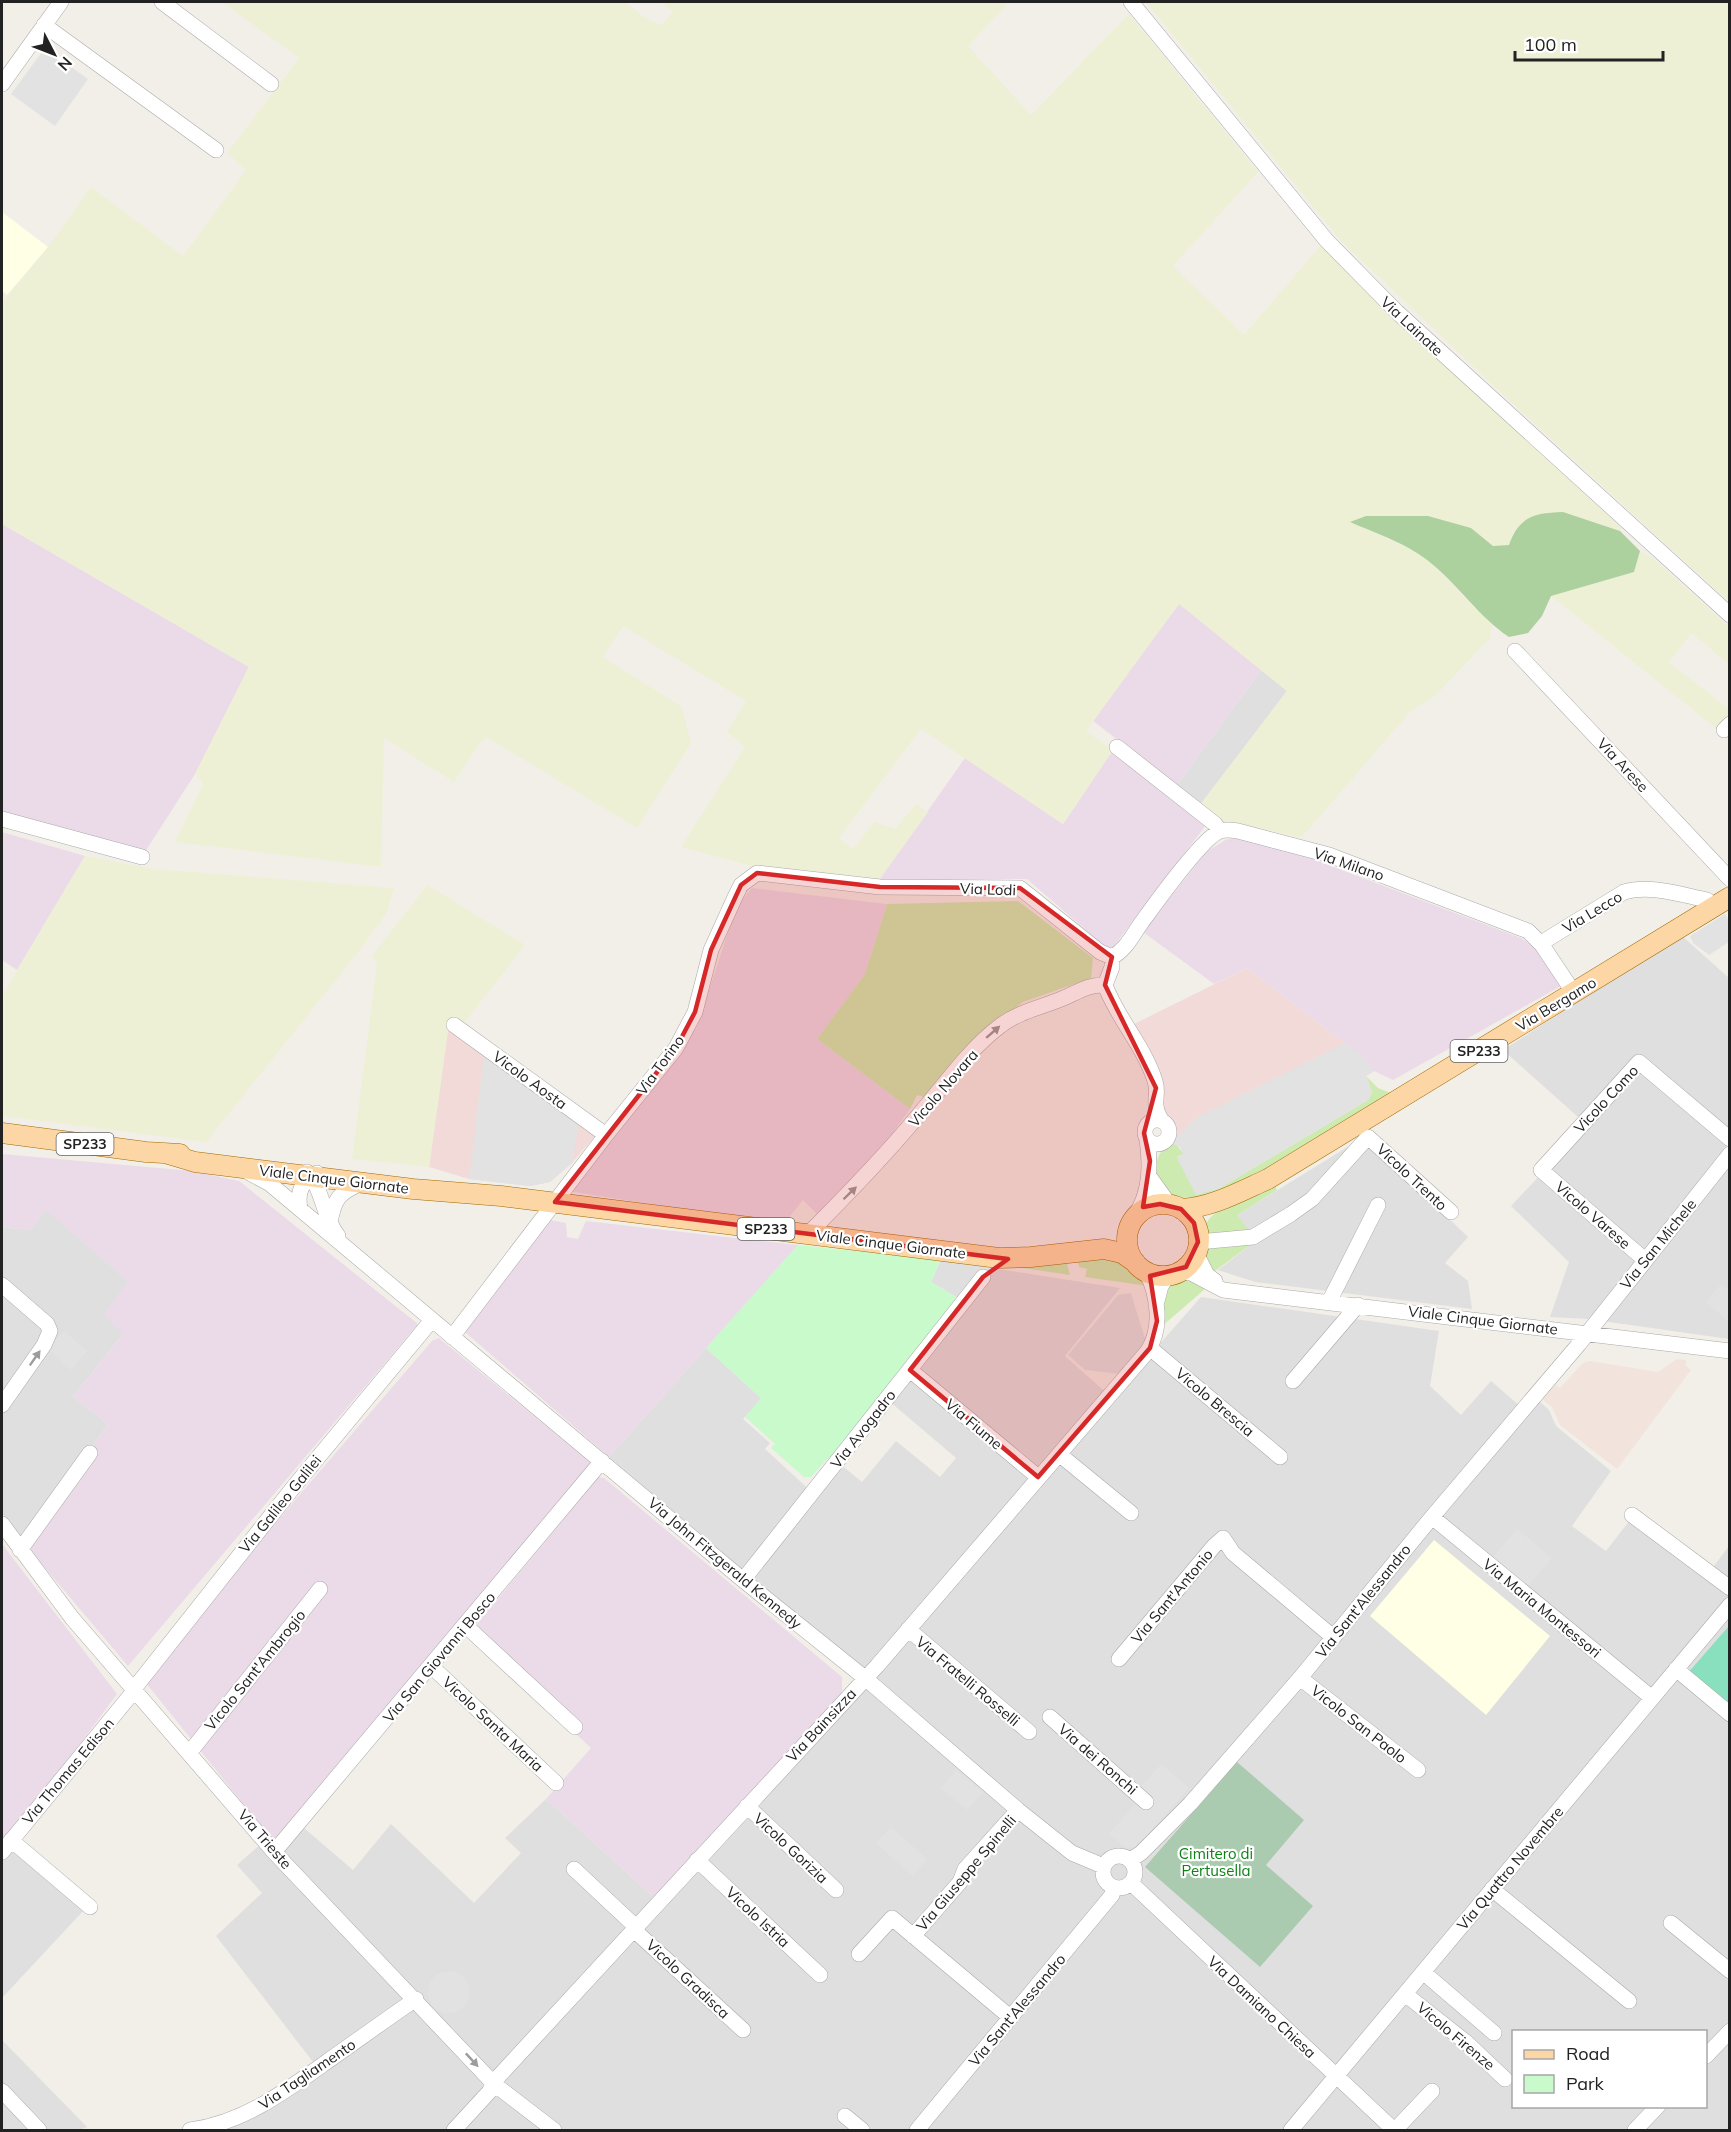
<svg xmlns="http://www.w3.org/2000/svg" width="1731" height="2132" font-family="Mulish,sans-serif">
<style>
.residential{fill:#e0dfdf;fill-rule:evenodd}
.commercial{fill:#f2dad9}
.industrial{fill:#ebdbe8}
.education{fill:#ffffe5}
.military{fill:#f3e3dd}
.farmland{fill:#eef0d5}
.grass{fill:#cdebb0}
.forest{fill:#add19e}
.cemetery{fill:#aacbaf}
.park{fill:#c8facc}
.pitch{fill:#88e0be}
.parking{fill:#e2e2e2}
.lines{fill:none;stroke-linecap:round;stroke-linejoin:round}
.minor-casing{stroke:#a9a9a9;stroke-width:16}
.major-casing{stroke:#a06b00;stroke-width:21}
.minor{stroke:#fff;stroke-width:15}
.major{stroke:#fcd6a4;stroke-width:20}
.oneway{fill:#9c9c9c}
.marked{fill:#d62828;fill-opacity:0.2;stroke:#d62828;stroke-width:4.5;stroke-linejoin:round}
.labels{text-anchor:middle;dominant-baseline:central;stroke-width:4.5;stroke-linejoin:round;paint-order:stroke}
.shield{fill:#fff;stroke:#646464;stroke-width:1.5}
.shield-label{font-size:14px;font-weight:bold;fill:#222}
.street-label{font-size:15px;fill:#222;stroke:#fff}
.park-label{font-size:15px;fill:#0c8416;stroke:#fff}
</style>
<rect width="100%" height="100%" fill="#f2efe9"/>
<path class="residential" d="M1261,670L1287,691L1200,805L1177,785Z
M1681,935L1729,978V1339L1588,1319L1550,1317L1569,1262L1511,1206L1587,1125L1503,1050Z
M1362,1138L1368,1141L1468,1237L1445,1263L1468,1281L1472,1309L1255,1282L1218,1270L1254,1242L1237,1215Z
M46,1209L128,1281L123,1334L73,1397L108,1424L24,1543L2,1513V1227L30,1230Z
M941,1260L1120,1288L1065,1356L1112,1398L1201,1297L1439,1331L1430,1386L1461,1415L1491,1381L1528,1413L1539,1401L1549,1410L1556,1426L1611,1471L1572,1526L1606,1551L1630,1520L1708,1574L1729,1546V2130H221L320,2071L216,1936L262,1893L237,1865L262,1843L273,1856L304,1828L353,1870L391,1824L474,1903L521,1853L505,1838L546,1799L655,1898L868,1676L609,1457L706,1348L762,1399L743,1419L770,1443L765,1449L815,1495L840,1464L862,1482L896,1441L940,1477L956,1458L882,1395L958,1298L931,1282ZM1514,2032H1706V2106H1514Z
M13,1847L85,1909L2,1998V1860Z
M2,2040L87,2127L79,2130H2Z"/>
<path class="commercial" d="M1247,968L1364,1058L1374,1071L1366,1076L1176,1144L1171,1143L1163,1108L1132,1025Z
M448,1030L579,1122L595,1136L572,1163L550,1182L530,1186L469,1179L429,1167Z"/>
<path class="industrial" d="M2,524L249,667L195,774L143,855L2,812Z
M1179,603L1261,670L1177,785L1093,721Z
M1113,750L1206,825L1110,951L1027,879L879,880L965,758L1063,824Z
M2,832L85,856L17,970L2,960Z
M1252,836L1521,938L1537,949L1561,986L1393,1080L1374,1071L1364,1058L1247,968L1214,984L1143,932L1206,852L1227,839Z
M752,888L887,904L865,974L817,1039L910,1109L866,1170L819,1216L803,1200L783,1225L567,1191L697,1027L728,932L740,902Z
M2,1154L192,1171L239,1181L418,1324L128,1666L24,1543L108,1424L73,1397L123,1334L104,1315L128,1281L46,1210L30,1230L2,1227Z
M550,1220L566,1223L567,1237L578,1239L586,1221L798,1245L609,1457L465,1332Z
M439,1338L591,1463L273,1841L142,1678L432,1341Z
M598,1477L604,1478L842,1677V1695L655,1898L546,1799L591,1748L469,1634Z
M2,1544L117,1694L2,1850Z"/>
<path class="education" d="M2,212L48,247L7,295L2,291Z
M1434,1540L1550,1636L1486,1715L1370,1616Z"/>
<path class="military" d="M1677,1359L1686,1360V1366L1691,1370L1617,1469L1560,1425L1552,1407L1542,1399L1554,1384L1560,1388L1583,1363L1590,1361L1658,1372Z"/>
<path class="farmland" d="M222,2H625L647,19L662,25L673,12L661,2H1009L968,46L1031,115L1129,14L1258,172L1173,266L1244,335L1321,245L1391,316L1622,528L1620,531L1563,512L1513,532L1509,545L1493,546L1471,528L1351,522L1415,551L1431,563L1492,625L1490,638L1435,696L1410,712L1301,838L1238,823H1223L1200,805L1287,691L1179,604L1086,731L1113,750L1063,824L921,729L839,838L853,849L874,822L895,829L916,804L928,812L879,880L763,869L681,847L745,747L727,732L746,701L623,626L603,657L682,707L691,743L637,828L486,737L479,744L454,782L384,738L381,867L175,842L203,784L195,774L249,667L2,524V303L48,247L91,187L183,256L246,170L227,153L299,58Z
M1146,2H1729V602L1499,391L1341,241Z
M1640,551L1653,558L1729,627V665L1692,633L1669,662L1729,709V716L1717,729L1551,596L1634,572Z
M85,856L155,869L394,888L386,914L359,951L206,1142L2,1116V996Z
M427,885L525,945L465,1022L456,1018L448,1030L429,1167L352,1159L377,964L372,956Z"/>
<path class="grass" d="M1018,901L1093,958L1091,978L1023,1002L985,1031L927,1098L917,1095L910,1109L817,1039L865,974L887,904Z
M1366,1076L1378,1088L1391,1093C1360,1114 1328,1138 1295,1157C1270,1172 1196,1207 1169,1196C1166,1191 1161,1185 1158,1179C1152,1166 1159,1149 1171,1143L1176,1144L1184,1154L1177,1157L1218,1189L1368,1100L1372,1092Z
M1274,1184L1277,1190L1237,1215L1251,1233L1206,1236L1204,1233C1201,1210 1256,1193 1274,1184Z
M1254,1242L1211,1274L1203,1253L1208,1248Z
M1102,1255C1119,1262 1139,1269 1148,1286L1085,1277L1087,1269L1079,1267L1077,1257Z
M1066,1259L1070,1275L1002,1265Z
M1187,1276L1205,1289L1161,1327C1162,1303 1157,1280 1187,1276Z"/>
<path class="forest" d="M1563,512L1620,531L1640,551L1634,572L1551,596L1542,616L1528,633L1509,637C1479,617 1459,586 1432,564C1409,544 1377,534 1350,522L1366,516H1428L1471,528L1493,546L1509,545C1519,516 1535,513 1563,512Z"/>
<path class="cemetery" d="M1237,1762L1304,1820L1266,1865L1313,1906L1260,1967L1145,1867Z"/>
<path class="park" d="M798,1245L941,1260L931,1282L959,1299L830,1459L828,1458L811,1477H804L771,1448L775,1444L745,1417L761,1398L706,1348Z"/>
<path class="pitch" d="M1729,1626V1710L1687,1674Z"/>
<path class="parking" d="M45,48L88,79L55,126L11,94Z
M1725,914L1729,920V942L1709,955L1693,943L1690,936Z
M1345,1043L1364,1058L1374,1071L1366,1076L1372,1092L1368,1100L1218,1189L1196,1195L1177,1158L1183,1154L1180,1147L1171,1143L1196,1118Z
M484,1054L579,1122L572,1163L550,1182L530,1186L469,1179Z
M1721,1284L1729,1291V1322L1706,1302Z
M1131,1293L1146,1342L1119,1374L1085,1370L1068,1355L1118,1295Z
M64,1331L87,1351L71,1370L48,1349Z
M1517,1529L1552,1558L1525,1590L1490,1561Z
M1161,1764L1189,1788L1144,1838L1134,1847L1126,1848L1109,1834L1135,1804L1130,1799Z
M956,1770L983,1792L967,1810L941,1788Z
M891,1827L927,1859L913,1876L876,1843Z
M428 1992a21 21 0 1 1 42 0a21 21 0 1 1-42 0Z"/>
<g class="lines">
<defs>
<path id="minor" d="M162,2L271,84
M1131,2L1327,241L1397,312L1730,615
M44,25L216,150
M2,84L61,2
M1515,651L1730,879
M1724,730L1730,724
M1117,747L1215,824L1220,831
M2,819L142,857
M1542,945L1546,940L1624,892C1650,884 1682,895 1707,900L1713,907
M1112,957V967L1105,985C1117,1018 1144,1046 1155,1081C1160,1097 1150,1102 1162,1121
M454,1025L606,1135
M1145 1132a12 12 0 1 1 24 0a12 12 0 1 1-24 0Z
M246,1171L270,1184L743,1580L865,1678L1018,1810L1072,1853L1103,1866
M307,1172C323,1189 323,1217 338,1236
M1149,1176L1169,1204
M300,1209C297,1192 301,1182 317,1173
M1135,1216C1150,1193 1151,1167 1147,1139
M330,1223C334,1199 339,1192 362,1183
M808,1234C846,1196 883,1158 917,1117C943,1087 968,1050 1000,1026C1019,1011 1044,1007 1066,997C1079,991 1090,984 1105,985
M1198,1242L1253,1237L1291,1214L1312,1199L1368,1137L1451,1212
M1196,1253L1207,1275L1215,1281
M1645,1260L1541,1170L1639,1062L1730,1139
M1179,1272L1191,1273L1223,1290L1730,1351
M2,1285L47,1324L50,1331L44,1345L2,1405
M1157,1301L1161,1286L1168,1275
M1329,1302L1378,1205
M452,1337L606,1135L676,1048L695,1012L711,950L735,897L741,885L757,873L880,887L1020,888L1100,952L1112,957C1126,950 1133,934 1142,922C1155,904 1202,838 1220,831C1226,829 1232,830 1238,831L1329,855L1528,931L1542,945L1574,993
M1150,1348L1280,1457
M910,1370L1038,1477
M1293,1381L1358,1305
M1059,1454L1131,1513
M1632,1515L1730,1588
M1432,1517L1652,1698
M2,1524L72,1618L274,1852L494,2084L554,2130
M20,1550L90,1453
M743,1580L983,1277
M465,1625L575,1727
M908,1629L1029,1732
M1119,1659L1214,1546L1223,1538L1233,1553L1333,1637
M431,1666L556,1783
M1676,1669L1730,1714
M1300,1678L1418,1770
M133,1690L296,1484L432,1320
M1050,1717L1146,1802
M190,1752L320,1589
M747,1806L836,1890
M11,1840L90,1907
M2,1852L134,1691
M274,1852L602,1461
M1103 1872a16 16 0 1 1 32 0a16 16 0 1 1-32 0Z
M697,1860L820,1975
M1130,1860L1141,1853L1190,1804L1300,1678L1432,1517L1579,1344L1730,1154
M574,1869L635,1926
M1131,1883L1394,2130
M1492,1889L1629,2001
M1671,1923L1730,1971
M633,1929L743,2030
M913,1936L960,1882L965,1869L1018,1810
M859,1954L892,1918L1010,2017
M1423,1972L1494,2033
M1405,1994L1467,2043L1505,2079
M1706,2056L1730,2031
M2,2091L39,2130
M845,2116L862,2130
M190,2130C242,2123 283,2093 325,2063C355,2042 385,2020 416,1999
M454,2130L489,2092L499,2076L877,1666L1147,1352C1163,1329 1158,1295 1146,1271
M917,2130L1112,1895L1113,1887
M1291,2130L1730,1605
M1395,2130L1432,2091
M1635,2130L1658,2106"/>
<path id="major" d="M2,1133L146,1152L180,1154
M168,1154L195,1162L413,1189L501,1196L999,1258L1031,1257L1104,1249L1122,1253L1135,1262
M1127 1240a36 36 0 1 1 72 0a36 36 0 1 1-72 0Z
M1181,1209C1211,1208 1241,1191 1268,1179L1730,897"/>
</defs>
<use href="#minor" class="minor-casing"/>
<use href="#major" class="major-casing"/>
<use href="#minor" class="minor"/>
<use href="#major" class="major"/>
</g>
<defs><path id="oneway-solid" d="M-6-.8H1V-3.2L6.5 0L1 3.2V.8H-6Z" transform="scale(1.5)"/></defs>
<g class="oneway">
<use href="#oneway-solid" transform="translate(993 1032) rotate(-41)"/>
<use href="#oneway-solid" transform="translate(850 1193) rotate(-44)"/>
<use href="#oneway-solid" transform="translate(35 1358) rotate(-55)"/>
<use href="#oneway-solid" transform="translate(472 2060) rotate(47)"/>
</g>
<path class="marked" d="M757,873L880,887L1020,888L1112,957L1105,985L1156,1088L1144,1133L1150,1161L1143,1207L1160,1204L1181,1209L1194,1223L1198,1242L1186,1267L1150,1276L1157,1321L1150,1348L1038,1477L910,1370L983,1277L1008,1259L555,1202L676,1048L695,1012L711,950L741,885Z"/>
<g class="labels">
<g class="shield">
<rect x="1450.5" y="1040" width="57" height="22" rx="4.5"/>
<rect x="56.5" y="1133" width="57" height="22" rx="4.5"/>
<rect x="737.5" y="1218" width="57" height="22" rx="4.5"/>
</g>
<g class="shield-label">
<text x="1479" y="1051">SP233</text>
<text x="85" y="1144">SP233</text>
<text x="766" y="1229">SP233</text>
</g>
<g class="street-label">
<text transform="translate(1412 326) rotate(43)">Via Lainate</text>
<text transform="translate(1623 765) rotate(47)">Via Arese</text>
<text transform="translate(1349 864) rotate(19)">Via Milano</text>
<text transform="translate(988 889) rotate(2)">Via Lodi</text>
<text transform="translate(1592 912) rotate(-31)">Via Lecco</text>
<text transform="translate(1556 1004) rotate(-31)">Via Bergamo</text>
<text transform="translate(660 1065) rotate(-54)">Via Torino</text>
<text transform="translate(530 1080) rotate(36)">Vicolo Aosta</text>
<text transform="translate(943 1088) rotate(-49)">Vicolo Novara</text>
<text transform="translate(1606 1099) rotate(-47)">Vicolo Como</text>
<text transform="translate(1412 1177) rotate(43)">Vicolo Trento</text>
<text transform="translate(334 1179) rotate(7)">Viale Cinque Giornate</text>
<text transform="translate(1593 1215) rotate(41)">Vicolo Varese</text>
<text transform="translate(891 1244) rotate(7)">Viale Cinque Giornate</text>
<text transform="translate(1658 1244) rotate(-51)">Via San Michele</text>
<text transform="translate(1483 1320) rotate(7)">Viale Cinque Giornate</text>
<text transform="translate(1215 1402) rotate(40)">Vicolo Brescia</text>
<text transform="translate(974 1424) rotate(40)">Via Fiume</text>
<text transform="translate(863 1429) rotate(-52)">Via Avogadro</text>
<text transform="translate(280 1504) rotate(-51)">Via Galileo Galilei</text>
<text transform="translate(725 1563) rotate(40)">Via John Fitzgerald Kennedy</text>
<text transform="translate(1172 1596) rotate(-50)">Via Sant'Antonio</text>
<text transform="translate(1363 1601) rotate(-51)">Via Sant'Alessandro</text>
<text transform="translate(1542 1608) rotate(39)">Via Maria Montessori</text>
<text transform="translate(439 1657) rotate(-50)">Via San Giovanni Bosco</text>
<text transform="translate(255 1670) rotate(-51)">Vicolo Sant'Ambrogio</text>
<text transform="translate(968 1681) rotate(40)">Via Fratelli Rosselli</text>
<text transform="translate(493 1724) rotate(43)">Vicolo Santa Maria</text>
<text transform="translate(1359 1724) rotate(38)">Vicolo San Paolo</text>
<text transform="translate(821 1725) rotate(-47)">Via Bainsizza</text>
<text transform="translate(1098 1759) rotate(41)">Via dei Ronchi</text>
<text transform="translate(68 1771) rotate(-50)">Via Thomas Edison</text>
<text transform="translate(265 1839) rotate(49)">Via Trieste</text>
<text transform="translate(791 1848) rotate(43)">Vicolo Gorizia</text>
<text transform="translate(1510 1868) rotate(-50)">Via Quattro Novembre</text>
<text transform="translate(966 1873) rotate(-50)">Via Giuseppe Spinelli</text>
<text transform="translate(758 1917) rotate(43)">Vicolo Istria</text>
<text transform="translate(688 1979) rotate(43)">Vicolo Gradisca</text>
<text transform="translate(1262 2007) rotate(43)">Via Damiano Chiesa</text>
<text transform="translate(1017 2010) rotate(-50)">Via Sant'Alessandro</text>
<text transform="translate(1456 2036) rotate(40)">Vicolo Firenze</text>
<text transform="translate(307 2074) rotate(-34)">Via Tagliamento</text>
</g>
<g class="park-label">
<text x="1216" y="1853">Cimitero di<tspan x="1216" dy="17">Pertusella</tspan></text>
</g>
</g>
<rect width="1731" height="2132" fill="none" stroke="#222222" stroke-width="6"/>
<rect x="1512" y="2030" width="195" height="78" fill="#ffffff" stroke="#a7a7a7" stroke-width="1.5"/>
<rect x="1524" y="2050" width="30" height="9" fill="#fcd6a4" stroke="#a7a7a7" stroke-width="1.5"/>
<text x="1566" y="2060" font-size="18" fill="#222222">Road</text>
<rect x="1524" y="2075" width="30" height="18" fill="#c8facc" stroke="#a7a7a7" stroke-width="1.5"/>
<text x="1566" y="2090" font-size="18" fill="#222222">Park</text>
<g transform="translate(54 54) rotate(132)" stroke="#ffffff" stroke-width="4.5" paint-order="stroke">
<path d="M0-4.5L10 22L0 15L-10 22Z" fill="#222222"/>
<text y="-9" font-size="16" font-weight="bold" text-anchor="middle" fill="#222222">N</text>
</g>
<path d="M1515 51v9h148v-9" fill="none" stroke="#222222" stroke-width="3"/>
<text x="1524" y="51" font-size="18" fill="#222222" stroke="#ffffff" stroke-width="4.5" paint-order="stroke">100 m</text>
</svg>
